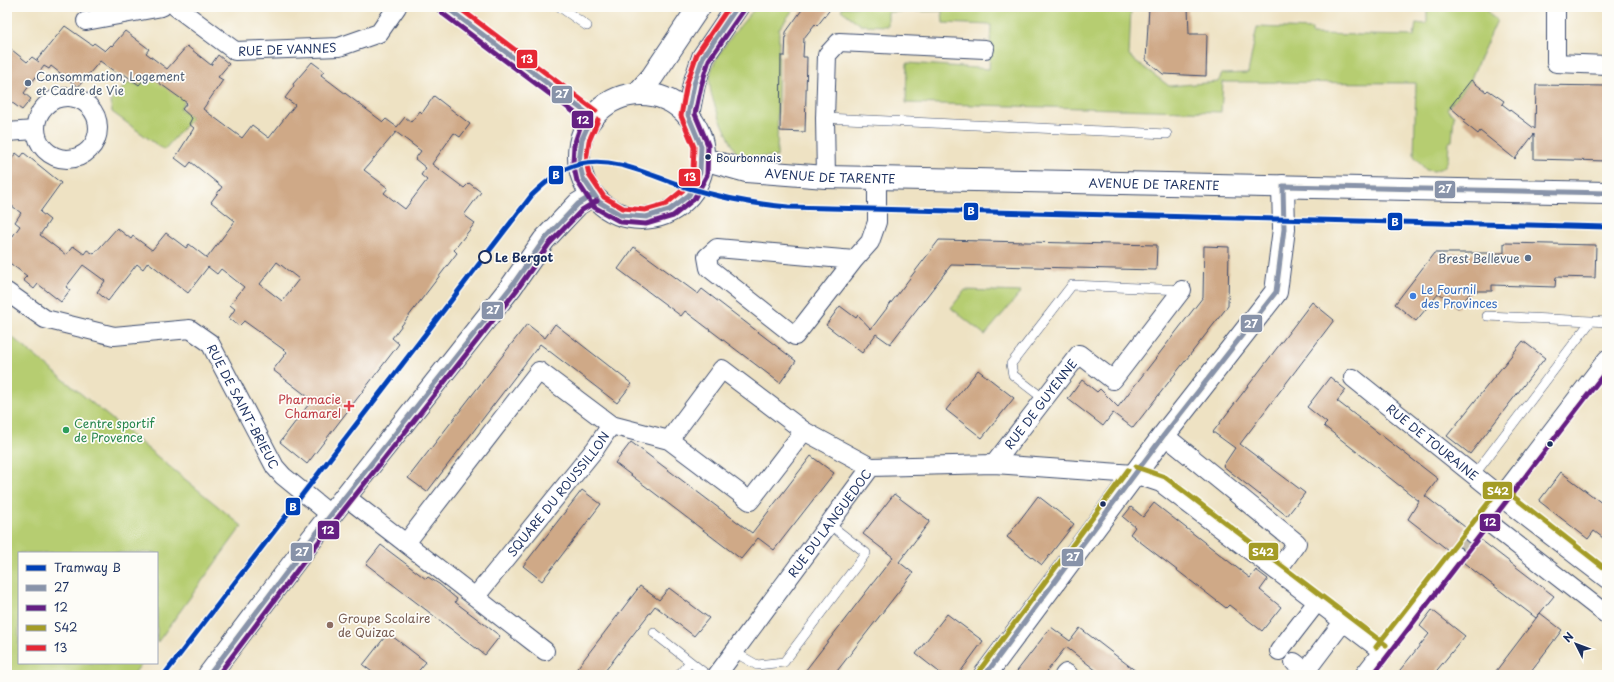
<svg xmlns="http://www.w3.org/2000/svg" width="1614" height="682" font-family="'Playpen Sans',sans-serif">
<style>
.green{fill:#b6cd71;stroke:#687e68}
.building{fill:#cfa987;fill-rule:evenodd}
.lines{fill:none;stroke-linecap:round;stroke-linejoin:round}
.minor-tunnel{stroke:#c4beaf;stroke-width:18;stroke-dasharray:18 9;stroke-linecap:butt}
.service-casing{stroke:#3b4a6d;stroke-width:10}
.minor-casing{stroke:#3b4a6d;stroke-width:20}
.tertiary-casing{stroke:#3b4a6d;stroke-width:24}
.service{stroke:#fff;stroke-width:9}
.minor{stroke:#fff;stroke-width:18}
.tertiary{stroke:#fff;stroke-width:22}
.bus-1-casing{stroke:#fdfcf7;stroke-width:8}
.bus-2-casing{stroke:#fdfcf7;stroke-width:8}
.bus-3-casing{stroke:#fdfcf7;stroke-width:8}
.bus-4-casing{stroke:#fdfcf7;stroke-width:8}
.bus-1{stroke:#8893a9;stroke-width:5}
.bus-2{stroke:#651f82;stroke-width:5}
.bus-3{stroke:#a49c26;stroke-width:5}
.bus-4{stroke:#e62834;stroke-width:5}
.tram-1-casing{stroke:#fdfcf7;stroke-width:8}
.tram-1{stroke:#0040b6;stroke-width:5}
.service-dot{fill:#5c6f8a;stroke:#fdfcf7;stroke-width:1.5}
.bus-dot{fill:#1b2f5e;stroke:#fdfcf7;stroke-width:1.5}
.stop-dot{fill:#fdfcf7;stroke:#1b2f5e;stroke-width:2}
.shop-dot{fill:#3f7fe0;stroke:#fdfcf7;stroke-width:1.5}
.health-dot{fill:#e0444e;stroke:#fdfcf7;stroke-width:1.5}
.leisure-dot{fill:#2e9e5b;stroke:#fdfcf7;stroke-width:1.5}
.education-dot{fill:#8d6e63;stroke:#fdfcf7;stroke-width:1.5}
.labels{text-anchor:middle;dominant-baseline:central;stroke-width:3.5;stroke-linejoin:round;paint-order:stroke}
.bus-label{font-size:11px;fill:#1b2f5e;stroke:#fdfcf7;text-anchor:start}
.street-label{font-size:12px;fill:#1b2f5e;stroke:#fdfcf7}
.service-label{font-size:12px;fill:#4e5e75;stroke:#fdfcf7;text-anchor:start}
.stop-label{font-size:12px;font-weight:bold;fill:#1b2f5e;stroke:#fdfcf7;text-anchor:start}
.shop-label{font-size:12px;fill:#366cbe;stroke:#fdfcf7;text-anchor:start}
.health-label{font-size:12px;fill:#be3a42;stroke:#fdfcf7;text-anchor:end}
.leisure-label{font-size:12px;fill:#27864d;stroke:#fdfcf7;text-anchor:start}
.education-label{font-size:12px;fill:#785e54;stroke:#fdfcf7;text-anchor:start}
.line-badge{stroke:#fdfcf7;stroke-width:1.5}
.badge-label{font-size:11px;text-anchor:middle;font-weight:bold;fill:#fff}
</style>
<rect width="100%" height="100%" fill="#fdfcf7"/>
<filter id="ink" filterUnits="userSpaceOnUse"><feTurbulence type="fractalNoise" baseFrequency=".025" numOctaves="2"/><feDisplacementMap in="SourceGraphic" scale="8" xChannelSelector="R" yChannelSelector="G"/><feConvolveMatrix kernelMatrix="1 2 1 2 8 2 1 2 1" color-interpolation-filters="sRGB"/></filter>
<filter id="wash" filterUnits="userSpaceOnUse"><feTurbulence type="fractalNoise" baseFrequency=".012" numOctaves="4" result="noise"/><feDisplacementMap in="SourceGraphic" scale="16" xChannelSelector="R" yChannelSelector="G"/><feGaussianBlur stdDeviation="0.9" result="paint"/><feColorMatrix in="noise" values="0 0 0 0 0 0 0 0 0 0 0 0 0 0 0 0 0 1.4 0 .05"/><feComposite in="paint" operator="in"/></filter>
<g filter="url(#wash)">
<rect width="100%" height="100%" fill="#eee2c3"/>
<path class="green" d="M756,7H795L779,29L777,157L740,156L736,153C727,132 707,98 710,76C714,54 742,24 756,7Z
M843,7H1131L1129,56L1169,86L1218,82L1222,74L1248,73L1257,27L1312,29V34L1414,36L1416,23L1425,24L1427,22V7H1486L1491,16L1497,20C1494,28 1471,76 1471,80L1447,109L1454,116L1452,141L1449,142L1448,160L1444,167L1434,171L1426,170L1414,156L1416,83L1223,82L1221,112L906,103L907,63L989,69L991,25L943,23L942,11L888,12V26L861,25L841,10Z
M148,75L186,99L180,109L192,118L164,150L112,112L111,101L128,82L139,85Z
M965,290L1021,292L985,335L951,308Z
M7,333L242,526L157,643V553H19V663H142L133,675H7Z"/>
<g id="blocks">
<path class="building" d="M804,7H832L817,26L815,24L804,38L803,57H807L805,132L780,131L781,56H785L786,32Z
M1149,7H1188L1189,34H1207L1206,76L1163,74L1146,60Z
M65,26L92,45L94,43L105,51L111,45L112,46L125,31L149,49L146,53L167,69L187,46L211,65L218,55L229,64L218,77L223,80L203,109L242,138L252,125L269,138L295,105L285,98L294,86L293,84L312,62L324,71L321,75L383,122L386,119L397,127L405,117L411,122L420,111L422,113L434,96L470,124L460,137L454,133L432,164L464,188L469,183L481,192L464,215L475,223L454,250L457,253L392,338L399,344L307,464L280,442L312,400L273,370L287,352L244,321L239,326L229,318L235,309L230,305L244,287L221,269L217,274L208,267L188,293L148,262L143,269L137,264L108,301L97,292L105,281L83,265L66,287L70,290L61,302L38,284L34,289L23,280L27,276L7,261V244L20,226L15,222L21,213L7,202V165L16,153L21,157L24,153L61,183L40,212L50,220L40,235L66,255L73,246L84,254L87,250L94,254L117,228L131,239L133,236L152,250L166,233L186,248L189,244L207,258L235,221L211,202L222,187L191,162L187,167L175,158L194,128L189,124L192,118L182,109L187,103L148,75L139,85L124,74L122,77L100,61L78,87L51,66L49,69L44,66L24,93L31,99L22,110L7,99V46L27,62L32,57L39,62L37,60ZM396,132L421,151L415,159L426,168L421,175L427,180L405,209L384,193L388,188L364,170ZM277,262L299,279L282,301L260,284Z
M1471,80L1486,92L1488,90L1504,101L1502,104L1535,129L1536,85L1607,86V161L1534,159V134L1515,159L1480,131L1478,134L1463,122L1465,120L1450,107Z
M939,240L1157,245L1156,270L951,265L890,344L876,334L862,353L826,325L840,306L856,318L858,315L871,329Z
M1504,243L1596,245L1595,278L1556,277L1555,287L1492,285V291H1472L1458,308L1439,293L1416,321L1395,304L1434,253H1504Z
M1204,246L1229,247L1228,306L1133,428L1113,413L1103,426L1068,399L1082,380L1097,392L1100,389L1118,407L1203,297Z
M634,247L698,294L702,289L796,361L780,383L685,311L681,316L618,269Z
M1312,302L1334,320L1240,444L1305,493L1287,516L1223,466L1235,448L1213,432Z
M527,324L545,338L555,324L632,384L617,403L540,344L427,492L408,478Z
M1523,341L1545,358L1470,454L1447,436Z
M978,370L1014,398L982,438L946,410Z
M1330,377L1346,390L1337,401L1438,479L1425,496L1465,527L1463,533L1466,542L1472,544L1481,540L1554,596L1540,613L1562,630L1528,675H1493L1540,613L1536,618L1464,563L1466,552L1462,548L1452,546L1448,550L1408,519L1419,501L1324,426L1327,423L1307,407Z
M631,442L752,533L811,456L834,473L774,550L758,538L741,559L615,463Z
M1561,472L1607,507V541L1594,531L1588,539L1539,501Z
M582,490L601,504L542,581L523,566Z
M894,494L930,521L899,562L913,573L834,675H802L893,557L863,534Z
M1038,496L1074,524L1042,565L1007,537Z
M1154,503L1250,578L1256,570L1268,579L1260,590L1281,607L1262,631L1229,605L1226,608L1130,534L1135,527L1123,517L1131,507L1143,517Z
M381,545L426,579L428,577L439,584L457,599L455,602L500,636L485,655L366,564Z
M640,586L659,600L669,588L709,618L694,636L655,606L602,675H572Z
M1432,610L1465,636L1433,675H1396L1429,634L1420,626Z
M947,614L983,641L958,675H943L916,654Z
M1051,627L1070,641L1080,628L1141,675H1102L1066,647L1044,675H1014Z
M388,633L426,662L415,675H376L363,665Z"/>
</g>
</g>
<g filter="url(#ink)">
<use href="#blocks" fill-opacity="0" stroke="#3b4a6d" stroke-width="1"/>
<g class="lines">
<path class="minor-tunnel" d="M1456,556L1473,534"/>
<defs>
<path id="service" d="M560,7L587,26
M825,118L1167,134
M1487,316L1591,321
M1044,399L1013,375L1011,364L1072,285L1182,290
M1474,475L1591,321L1607,322
M654,633L707,675
M734,652L757,665L784,662L866,553L829,524
M679,675L690,662"/>
<g id="minor">
<path id="s1" d="M176,7L235,51L339,47L379,33L397,7"/>
<path d="M446,7L592,117"/>
<path d="M1556,7V63L1607,65"/>
<path d="M86,21L162,7"/>
<circle cx="67" cy="128" r="31"/>
<path d="M7,132L35,130"/>
<path d="M826,177L825,118L827,55L839,42L985,49"/>
<path d="M854,260L795,336L709,268L707,257L717,248L854,260L870,242L877,222V178"/>
<path id="s2" d="M7,292L45,319L114,336L190,329L210,343L275,467L283,476L331,515"/>
<path id="s3" d="M1353,378L1516,509L1607,579"/>
<path d="M1164,435L1297,543L1277,571"/>
<path d="M669,440L722,369L804,431"/>
<path id="s4" d="M994,464L1079,354L1113,380L1182,290"/>
<path d="M346,497L545,651"/>
<path d="M1484,519L1607,615"/>
<path d="M1473,534L1607,359"/>
<path d="M406,543L539,371L611,425L669,440L750,501L804,431L871,467"/>
<path id="s5" d="M476,596L595,449L611,425"/>
<path d="M1279,651L1317,602"/>
<path d="M1294,662L1306,671L1343,622"/>
<path id="s6" d="M717,675L871,467L994,464L1134,474L1161,483L1382,651"/>
<path d="M1064,675L1066,673L1069,675"/>
<path d="M1364,675L1456,556"/>
</g>
<g id="tertiary">
<path d="M637,94L652,77L699,7"/>
<circle cx="641" cy="156" r="62"/>
<path d="M688,115L694,84L703,57L737,7"/>
<path id="s7" d="M703,159L746,171L826,177L1607,193"/>
<path d="M209,675L311,540L511,287L544,240L578,204L593,195"/>
<path d="M985,675L1164,435L1276,292L1284,229L1283,186"/>
</g>
</defs>
<use href="#service" class="service-casing"/>
<use href="#minor" class="minor-casing"/>
<use href="#tertiary" class="tertiary-casing"/>
<use href="#service" class="service"/>
<use href="#minor" class="minor"/>
<use href="#tertiary" class="tertiary"/>
<defs>
<path id="bus-1" d="M446,7L592,117L582,139L579,162L583,178L599,202L621,215L646,217L669,210L689,195L700,173L701,146L688,115L694,84L703,57L737,7
M1283,186L1607,193
M209,675L311,540L511,287L544,240L578,204L593,195
M985,675L1164,435L1276,292L1284,229L1283,186"/>
<path id="bus-2" d="M442,13L583,119L574,145L573,163L577,181L594,207L621,222L646,224L673,216L694,199L707,175L708,145L695,114L701,86L709,60L743,11
M218,675L317,544L516,291L549,244L582,210L597,201
M1373,675L1607,370"/>
<path id="bus-3" d="M1136,467L1165,477L1386,645
M1376,647L1499,489L1505,490L1607,570
M979,671L1128,470"/>
<path id="bus-4" d="M458,7L596,111
M598,120L589,141L586,161L589,175L604,197L623,208L645,210L666,204L683,190L693,171L694,147L681,116L687,83L697,54L729,7"/>
</defs>
<use href="#bus-1" class="bus-1-casing"/>
<use href="#bus-2" class="bus-2-casing"/>
<use href="#bus-3" class="bus-3-casing"/>
<use href="#bus-4" class="bus-4-casing"/>
<use href="#bus-1" class="bus-1"/>
<use href="#bus-2" class="bus-2"/>
<use href="#bus-3" class="bus-3"/>
<use href="#bus-4" class="bus-4"/>
<defs>
<path id="tram-1" d="M164,675L532,195C546,182 561,168 580,164C618,156 654,178 689,188C722,198 754,204 788,207L1607,227"/>
</defs>
<use href="#tram-1" class="tram-1-casing"/>
<use href="#tram-1" class="tram-1"/>
</g>
</g>
<g class="service-dot">
<circle cx="28" cy="83" r="4"/>
<circle cx="1528" cy="258" r="4"/>
</g>
<g class="bus-dot">
<circle cx="708" cy="157" r="3.5"/>
<circle cx="1550" cy="444" r="3.5"/>
<circle cx="1103" cy="504" r="3.5"/>
</g>
<circle class="stop-dot" cx="485" cy="257" r="6"/>
<circle class="shop-dot" cx="1413" cy="296" r="4"/>
<path class="health-dot" d="M347 400h4v4h4v4h-4v4h-4v-4h-4v-4h4z"/>
<circle class="leisure-dot" cx="66" cy="430" r="4"/>
<circle class="education-dot" cx="330" cy="625" r="4"/>
<g class="labels">
<g class="bus-label">
<text x="716" y="157">Bourbonnais</text>
</g>
<g class="street-label">
<text stroke="none"><textPath href="#s1" startOffset="126">RUE DE VANNES</textPath></text>
<text stroke="none"><textPath href="#s7" startOffset="129">AVENUE DE TARENTE</textPath></text>
<text stroke="none"><textPath href="#s7" startOffset="453">AVENUE DE TARENTE</textPath></text>
<text stroke="none"><textPath href="#s4" startOffset="76">RUE DE GUYENNE</textPath></text>
<text stroke="none"><textPath href="#s2" startOffset="290">RUE DE SAINT-BRIEUC</textPath></text>
<text stroke="none"><textPath href="#s3" startOffset="102">RUE DE TOURAINE</textPath></text>
<text stroke="none"><textPath href="#s5" startOffset="131">SQUARE DU ROUSSILLON</textPath></text>
<text stroke="none"><textPath href="#s6" startOffset="189">RUE DU LANGUEDOC</textPath></text>
</g>
<g class="service-label">
<text x="36" y="76">Consommation, Logement<tspan x="36" dy="14">et Cadre de Vie</tspan></text>
<text x="1520" y="258" text-anchor="end">Brest Bellevue</text>
</g>
<g class="stop-label">
<text x="495" y="257">Le Bergot</text>
</g>
<g class="shop-label">
<text x="1421" y="289">Le Fournil<tspan x="1421" dy="14">des Provinces</tspan></text>
</g>
<g class="health-label">
<text x="341" y="399">Pharmacie<tspan x="341" dy="14">Chamarel</tspan></text>
</g>
<g class="leisure-label">
<text x="74" y="423">Centre sportif<tspan x="74" dy="14">de Provence</tspan></text>
</g>
<g class="education-label">
<text x="338" y="618">Groupe Scolaire<tspan x="338" dy="14">de Quizac</tspan></text>
</g>
</g>
<g class="line-badge">
<rect x="516" y="49" width="22" height="20" rx="4" fill="#e62834"/>
<rect x="551" y="85" width="22" height="19" rx="4" fill="#8893a9"/>
<rect x="571" y="110" width="23" height="19" rx="4" fill="#651f82"/>
<rect x="548" y="165" width="16" height="20" rx="4" fill="#0040b6"/>
<rect x="678" y="168" width="23" height="19" rx="4" fill="#e62834"/>
<rect x="1434" y="180" width="22" height="19" rx="4" fill="#8893a9"/>
<rect x="963" y="202" width="16" height="19" rx="4" fill="#0040b6"/>
<rect x="1387" y="212" width="16" height="19" rx="4" fill="#0040b6"/>
<rect x="481" y="301" width="23" height="19" rx="4" fill="#8893a9"/>
<rect x="1240" y="314" width="23" height="19" rx="4" fill="#8893a9"/>
<rect x="1482" y="481" width="31" height="19" rx="4" fill="#a49c26"/>
<rect x="285" y="497" width="16" height="19" rx="4" fill="#0040b6"/>
<rect x="1479" y="513" width="22" height="19" rx="4" fill="#651f82"/>
<rect x="317" y="520" width="23" height="20" rx="4" fill="#651f82"/>
<rect x="1248" y="542" width="31" height="19" rx="4" fill="#a49c26"/>
<rect x="290" y="542" width="23" height="20" rx="4" fill="#8893a9"/>
<rect x="1061" y="548" width="23" height="19" rx="4" fill="#8893a9"/>
</g>
<g class="badge-label">
<text x="527" y="63">13</text>
<text x="562" y="98">27</text>
<text x="583" y="124">12</text>
<text x="556" y="179">B</text>
<text x="690" y="181">13</text>
<text x="1445" y="193">27</text>
<text x="971" y="215">B</text>
<text x="1395" y="226">B</text>
<text x="493" y="314">27</text>
<text x="1251" y="328">27</text>
<text x="1498" y="495">S42</text>
<text x="293" y="511">B</text>
<text x="1490" y="526">12</text>
<text x="328" y="534">12</text>
<text x="1263" y="556">S42</text>
<text x="302" y="556">27</text>
<text x="1073" y="561">27</text>
</g>
<rect width="1614" height="682" fill="none" stroke="#fdfcf7" stroke-width="24"/>
<rect x="18" y="552" width="140" height="112" fill="#fdfcf7" stroke="#a3aaba"/>
<rect x="26" y="565" width="20" height="6" fill="#0040b6" stroke="#a3aaba"/>
<text x="54" y="572" font-size="12" fill="#1b2f5e">Tramway B</text>
<rect x="26" y="585" width="20" height="6" fill="#8893a9" stroke="#a3aaba"/>
<text x="54" y="592" font-size="12" fill="#1b2f5e">27</text>
<rect x="26" y="605" width="20" height="6" fill="#651f82" stroke="#a3aaba"/>
<text x="54" y="612" font-size="12" fill="#1b2f5e">12</text>
<rect x="26" y="625" width="20" height="6" fill="#a49c26" stroke="#a3aaba"/>
<text x="54" y="632" font-size="12" fill="#1b2f5e">S42</text>
<rect x="26" y="645" width="20" height="6" fill="#e62834" stroke="#a3aaba"/>
<text x="54" y="652" font-size="12" fill="#1b2f5e">13</text>
<g transform="translate(1576 644) rotate(312)" stroke="#fdfcf7" stroke-width="3" paint-order="stroke">
<path d="M0-3L7 15L0 10L-7 15Z" fill="#1b2f5e"/>
<text y="-6" font-size="11" font-weight="bold" text-anchor="middle" fill="#1b2f5e">N</text>
</g>
</svg>
